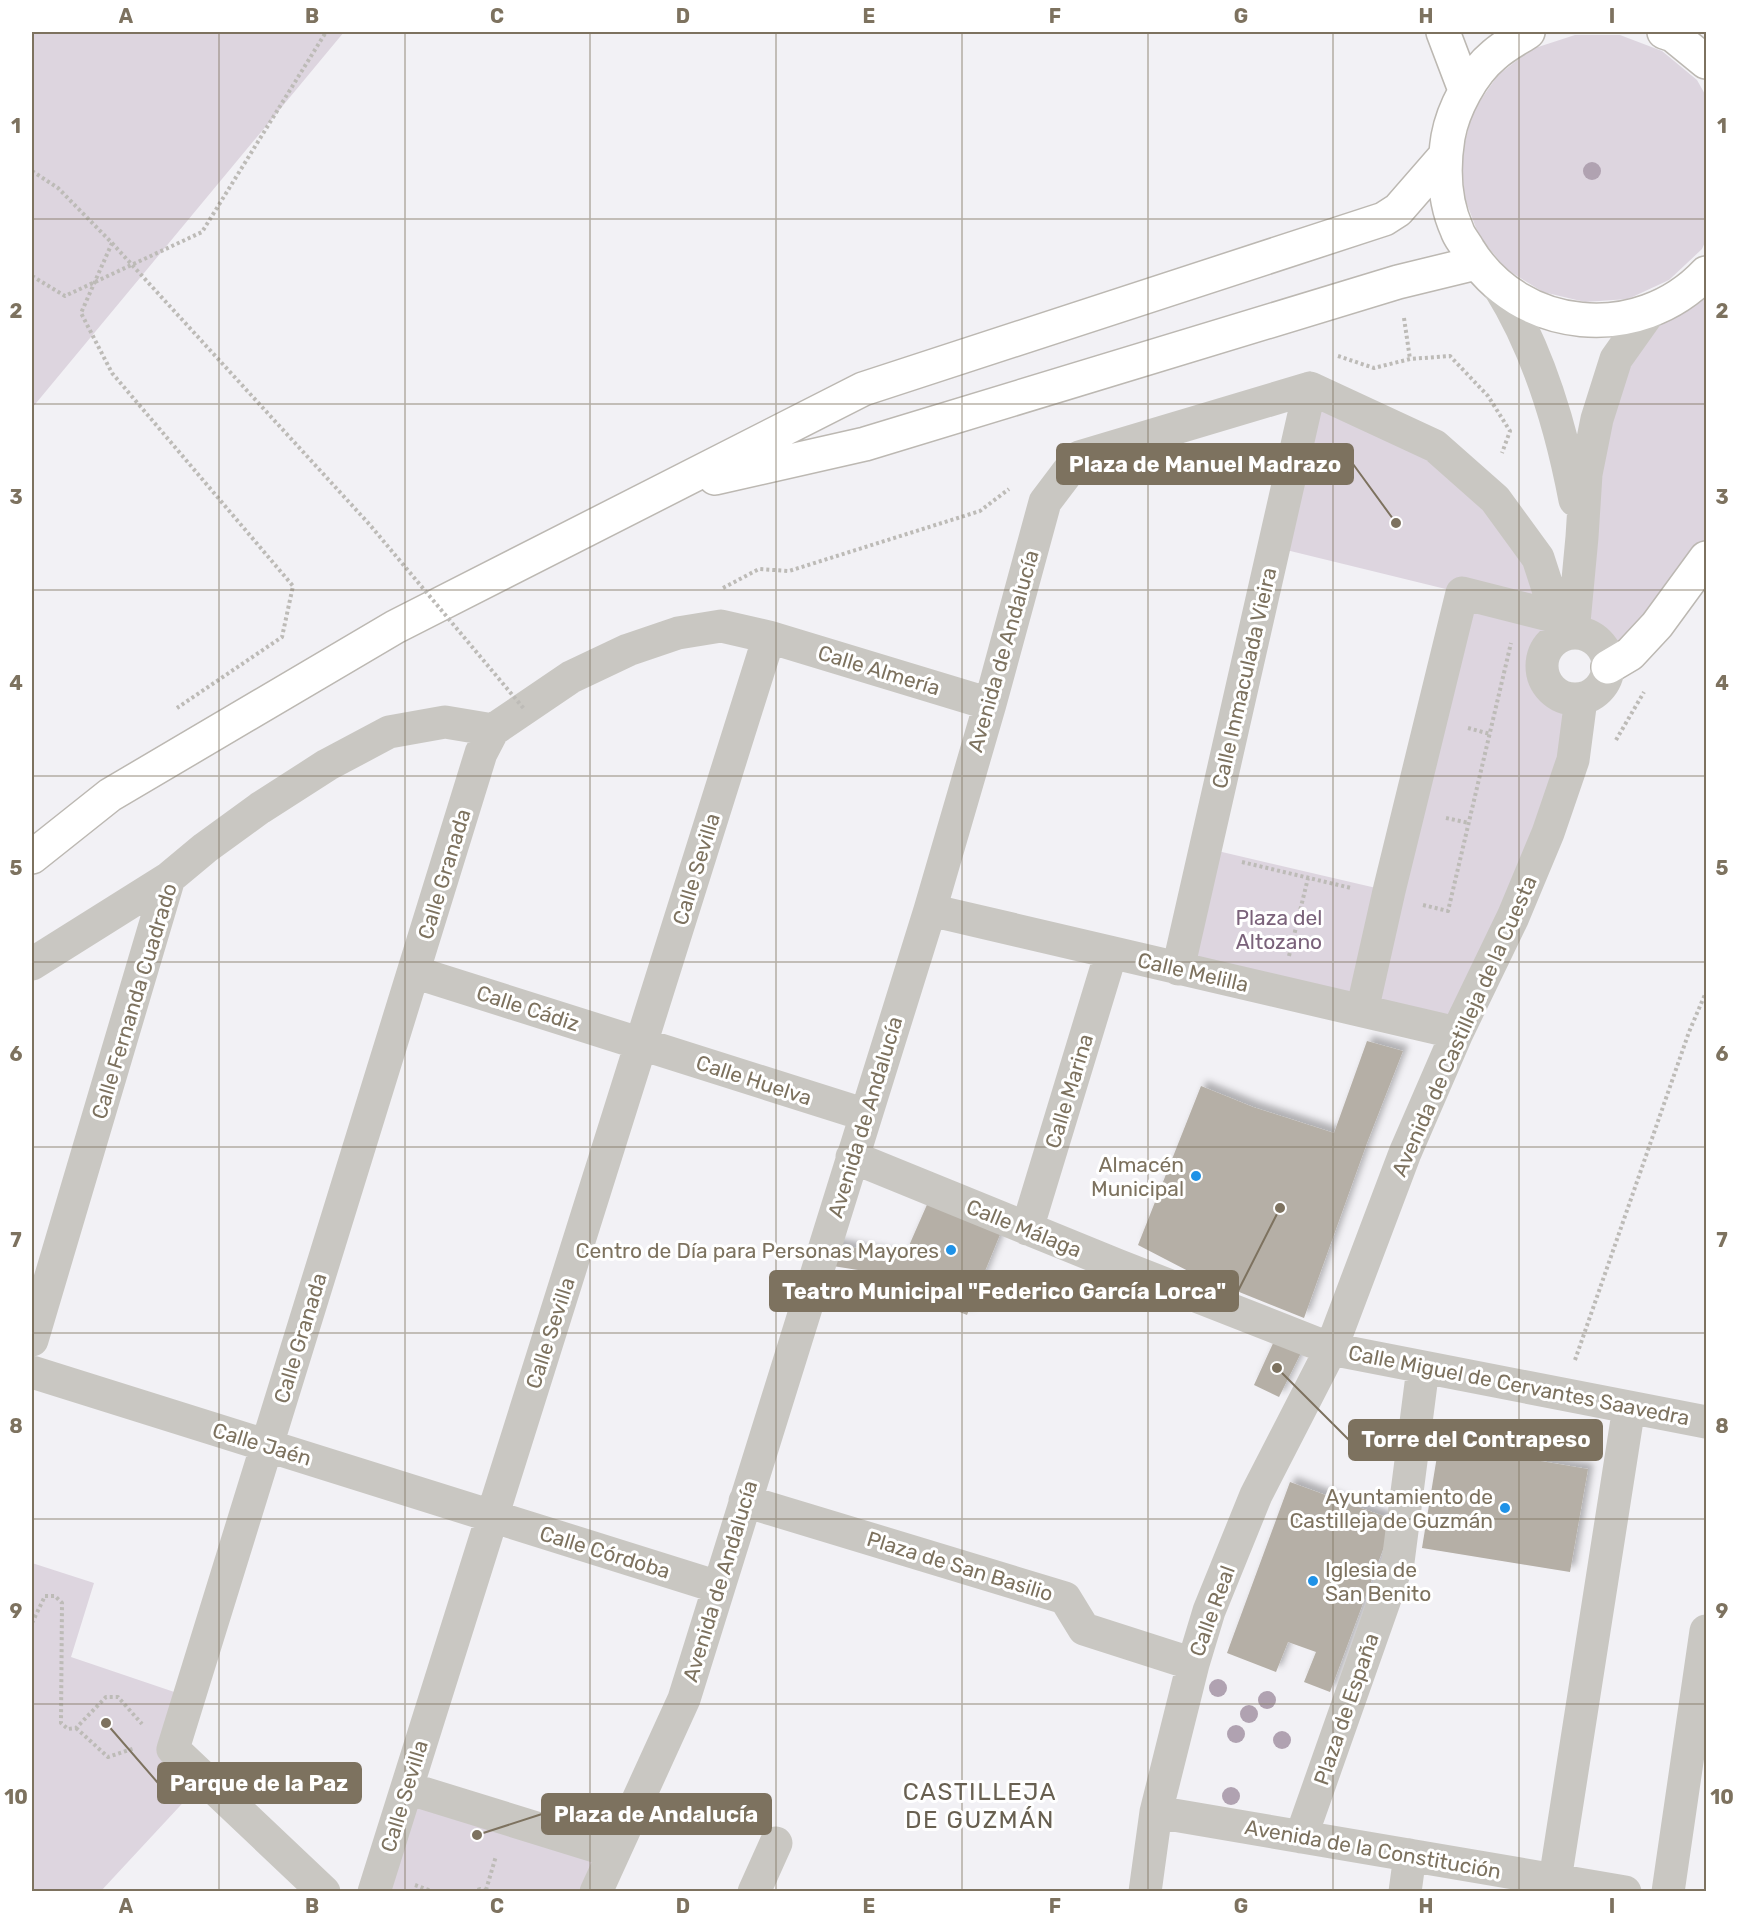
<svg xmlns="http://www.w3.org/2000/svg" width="1738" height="1923" font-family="Rubik,sans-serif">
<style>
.green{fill:#ddd5df}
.building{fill:#b5afa6;filter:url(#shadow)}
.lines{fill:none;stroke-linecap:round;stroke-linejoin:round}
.secondary-casing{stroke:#bcb8b2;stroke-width:36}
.path{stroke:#bdbbb7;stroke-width:4;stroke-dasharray:3 3;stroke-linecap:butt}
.street{stroke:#c9c7c2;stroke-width:33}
.secondary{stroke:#fff;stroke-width:33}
.path-bridge{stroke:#bdbbb7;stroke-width:4;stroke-dasharray:3 3;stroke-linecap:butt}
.tree{fill:#b0a2b1}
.grid{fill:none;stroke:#7d725f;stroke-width:1.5;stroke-opacity:0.55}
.poi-dot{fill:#1f92e7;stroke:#fff;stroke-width:2}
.labels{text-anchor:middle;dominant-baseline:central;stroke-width:6;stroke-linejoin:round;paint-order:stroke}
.street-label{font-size:21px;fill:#7d725f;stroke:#fff}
.park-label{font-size:21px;fill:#7a627a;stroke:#fff}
.poi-label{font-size:21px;fill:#7d725f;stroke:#fff;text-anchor:end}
.quarter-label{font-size:24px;letter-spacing:1.5px;fill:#686051;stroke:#fff}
.leader{fill:none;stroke:#7d725f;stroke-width:2}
.callout-dot{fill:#7d725f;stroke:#fff;stroke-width:2}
.callout{fill:#7d725f;stroke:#7d725f;stroke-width:2}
.callout-label{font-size:22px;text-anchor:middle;font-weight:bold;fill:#fff}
.neatline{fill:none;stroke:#7d725f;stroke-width:2}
.grid-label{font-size:20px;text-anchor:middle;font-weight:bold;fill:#7d725f}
</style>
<defs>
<filter id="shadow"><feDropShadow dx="5.5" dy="-5.5" stdDeviation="3" flood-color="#0004"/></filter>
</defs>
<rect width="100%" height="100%" fill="#f2f1f5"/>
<path class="green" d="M32,32H344L32,408Z
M1575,35H1620L1662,51L1697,80L1706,96V240L1702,249L1669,280L1628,299L1585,302L1543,292L1506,269L1479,236L1464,196L1462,153L1473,111L1498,75L1532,49Z
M1706,273V558L1606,656C1601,646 1595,640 1584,635L1582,537L1616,359Z
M1310,388L1435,446L1538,558L1553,641C1531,669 1545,700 1581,699L1457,1033L1178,969L1205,848L1389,891L1462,593L1274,547Z
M32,1563L94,1583L71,1657L189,1697L173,1749L205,1779L101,1891H32Z
M407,1788L614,1852L596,1891L374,1892Z"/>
<path class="building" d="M1367,1041L1403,1051L1367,1143L1304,1318L1192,1273L1138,1245L1201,1086L1253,1107L1334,1133Z
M933,1191L1006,1220L967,1315L893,1285L896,1276L820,1264L826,1242L904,1257Z
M1275,1339L1302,1351L1279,1397L1254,1385Z
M1439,1444L1588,1469L1570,1572L1422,1548Z
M1290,1482L1394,1520L1330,1692L1304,1682L1316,1652L1288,1642L1276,1672L1227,1653Z"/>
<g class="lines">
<defs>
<path id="secondary" d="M1443,32L1465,90
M1528,32C1517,39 1504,46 1494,55C1472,73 1453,109 1448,137C1443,168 1444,201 1457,230C1459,237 1465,243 1468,249C1520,334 1639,344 1706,273
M1664,32L1673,35L1706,62
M715,478L865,444L1398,282L1476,263
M1608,667L1630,654L1657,625L1706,558
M32,857L110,795L395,627L863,389L1384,219L1398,210L1445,156"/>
</defs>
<use href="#secondary" class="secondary-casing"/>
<path class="path" d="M32,171L58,188L112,243L81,313L112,373L293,586L282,637L177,708
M32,276L65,296L202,232L326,32
M1404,318L1410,359
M1338,356L1374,368L1410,359L1450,356L1488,396L1510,431L1502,453
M723,588L759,569L789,571L980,511L1009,489
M1468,728L1490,734
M1616,740L1644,692
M1446,818L1469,823
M1242,862L1351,888
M1423,905L1448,911L1511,643
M1289,956L1308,878
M1575,1360L1689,1032L1706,992
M32,1623L45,1596H55L62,1603L61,1723L68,1729L76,1728L106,1697H118L142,1724
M76,1728L108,1757L135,1748
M415,1885L434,1892
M486,1890L496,1856
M472,1892L480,1889L490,1892"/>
<path class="street" d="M1499,287C1539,351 1561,426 1575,500
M1573,633L1582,537L1586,474L1597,419L1616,359L1650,311
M1542 666a33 33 0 1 1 66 0a33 33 0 1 1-66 0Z
M930,910L1457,1033
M32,964L169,878L205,848L260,808L327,765L389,732L445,722L493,730
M1178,969L1310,388
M414,972L866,1115
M1362,1011L1389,891L1462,593L1557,617
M852,1157L1117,1265L1331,1349L1706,1422
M1027,1229L1111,953
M32,1340L169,878
M32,1372L718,1587
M745,1501L1065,1598L1084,1629L1193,1664
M407,1788L614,1852
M1156,1812L1625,1892
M1301,1837L1398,1562L1423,1368
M1555,1880L1629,1407
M324,1892L173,1749L481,753L493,730L571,677L628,650L678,633L721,626L769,637L990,704
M374,1892L769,637
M596,1892L684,1699L930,910L990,704L1045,502L1079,457L1310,388L1435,446L1495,499L1538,558L1563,635
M754,1892L776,1843
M1145,1892L1156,1812L1193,1664L1209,1611L1256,1495L1331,1349L1405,1153L1457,1033L1513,917L1548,833L1573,760L1581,699
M1405,1892L1410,1855
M1668,1892L1706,1631"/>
<use href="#secondary" class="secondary"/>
<path class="path-bridge" d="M112,243L370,525L525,710"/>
</g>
<g class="tree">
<circle cx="1592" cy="171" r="9"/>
<circle cx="1218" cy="1688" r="9"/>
<circle cx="1267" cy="1700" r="9"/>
<circle cx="1249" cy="1714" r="9"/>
<circle cx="1236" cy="1734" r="9"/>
<circle cx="1282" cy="1740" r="9"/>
<circle cx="1231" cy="1796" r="9"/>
</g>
<path class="grid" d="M219,32V1892M405,32V1892M590,32V1892M776,32V1892M962,32V1892M1148,32V1892M1333,32V1892M1519,32V1892M32,219H1706M32,404H1706M32,590H1706M32,776H1706M32,962H1706M32,1147H1706M32,1333H1706M32,1519H1706M32,1704H1706"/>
<g class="poi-dot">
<circle cx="1196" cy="1176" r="6"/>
<circle cx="951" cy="1250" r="6"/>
<circle cx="1505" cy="1508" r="6"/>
<circle cx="1313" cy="1581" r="6"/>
</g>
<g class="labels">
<g class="street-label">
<text transform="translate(1003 651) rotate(-74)">Avenida de Andalucía</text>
<text transform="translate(879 670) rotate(17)">Calle Almería</text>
<text transform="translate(1244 678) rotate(-77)">Calle Inmaculada Vieira</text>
<text transform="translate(696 869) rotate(-73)">Calle Sevilla</text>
<text transform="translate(444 874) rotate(-73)">Calle Granada</text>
<text transform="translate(1193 972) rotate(13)">Calle Melilla</text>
<text transform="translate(134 1001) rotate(-73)">Calle Fernanda Cuadrado</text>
<text transform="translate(528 1008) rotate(18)">Calle Cádiz</text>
<text transform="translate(1464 1026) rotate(-66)">Avenida de Castilleja de la Cuesta</text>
<text transform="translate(754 1080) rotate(18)">Calle Huelva</text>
<text transform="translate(1069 1091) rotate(-73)">Calle Marina</text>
<text transform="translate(865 1117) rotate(-73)">Avenida de Andalucía</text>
<text transform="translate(1024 1228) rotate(22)">Calle Málaga</text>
<text transform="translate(550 1333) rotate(-72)">Calle Sevilla</text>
<text transform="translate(300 1338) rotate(-73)">Calle Granada</text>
<text transform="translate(1519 1385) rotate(11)">Calle Miguel de Cervantes Saavedra</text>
<text transform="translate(262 1444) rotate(17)">Calle Jaén</text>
<text transform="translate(605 1552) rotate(17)">Calle Córdoba</text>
<text transform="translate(960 1566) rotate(17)">Plaza de San Basilio</text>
<text transform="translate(720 1581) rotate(-73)">Avenida de Andalucía</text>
<text transform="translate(1212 1611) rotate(-70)">Calle Real</text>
<text transform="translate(1346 1709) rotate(-71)">Plaza de España</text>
<text transform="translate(404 1796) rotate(-73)">Calle Sevilla</text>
<text transform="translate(1373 1849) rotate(10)">Avenida de la Constitución</text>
</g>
<g class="park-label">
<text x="1279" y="917">Plaza del<tspan x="1279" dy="24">Altozano</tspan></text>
</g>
<g class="poi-label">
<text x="1184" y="1164">Almacén<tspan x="1184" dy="24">Municipal</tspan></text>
<text x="939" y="1250">Centro de Día para Personas Mayores</text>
<text x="1493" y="1496">Ayuntamiento de<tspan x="1493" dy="24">Castilleja de Guzmán</tspan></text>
<text x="1325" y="1569" text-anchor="start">Iglesia de<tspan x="1325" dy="24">San Benito</tspan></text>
</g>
<g class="quarter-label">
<text x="980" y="1792">CASTILLEJA<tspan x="980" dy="28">DE GUZMÁN</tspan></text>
</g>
</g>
<path class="leader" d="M1396 523L1353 464M1280 1208L1238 1291M1277 1368L1349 1440M106 1723L158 1783M477 1835L542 1814"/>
<g class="callout-dot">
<circle cx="1396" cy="523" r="6"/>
<circle cx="1280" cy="1208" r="6"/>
<circle cx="1277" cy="1368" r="6"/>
<circle cx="106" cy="1723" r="6"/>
<circle cx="477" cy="1835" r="6"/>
</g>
<g class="callout">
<rect x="1057" y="444" width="296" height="40" rx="6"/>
<rect x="770" y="1271" width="468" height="40" rx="6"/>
<rect x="1349" y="1420" width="253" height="40" rx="6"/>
<rect x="158" y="1763" width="203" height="40" rx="6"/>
<rect x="542" y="1794" width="229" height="40" rx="6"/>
</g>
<g class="callout-label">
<text x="1205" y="472">Plaza de Manuel Madrazo</text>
<text x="1004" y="1299">Teatro Municipal "Federico García Lorca"</text>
<text x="1476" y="1447">Torre del Contrapeso</text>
<text x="259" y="1791">Parque de la Paz</text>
<text x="656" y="1822">Plaza de Andalucía</text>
</g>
<rect width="1738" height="1923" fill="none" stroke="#ffffff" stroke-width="66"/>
<rect x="33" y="33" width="1672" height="1857" class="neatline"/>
<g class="grid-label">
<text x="126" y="23">A</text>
<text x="312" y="23">B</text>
<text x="497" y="23">C</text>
<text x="683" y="23">D</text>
<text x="869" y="23">E</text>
<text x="1055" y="23">F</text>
<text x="1241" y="23">G</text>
<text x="1426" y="23">H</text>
<text x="1612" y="23">I</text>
<text x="16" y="133">1</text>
<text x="1722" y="133">1</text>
<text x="16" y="318">2</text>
<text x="1722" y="318">2</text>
<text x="16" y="504">3</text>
<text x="1722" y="504">3</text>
<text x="16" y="690">4</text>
<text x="1722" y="690">4</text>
<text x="16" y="875">5</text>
<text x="1722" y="875">5</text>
<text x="16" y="1061">6</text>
<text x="1722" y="1061">6</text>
<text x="16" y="1247">7</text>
<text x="1722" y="1247">7</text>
<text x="16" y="1433">8</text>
<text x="1722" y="1433">8</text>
<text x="16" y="1618">9</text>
<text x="1722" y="1618">9</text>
<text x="16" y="1804">10</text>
<text x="1722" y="1804">10</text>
<text x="126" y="1913">A</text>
<text x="312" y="1913">B</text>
<text x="497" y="1913">C</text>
<text x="683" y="1913">D</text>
<text x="869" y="1913">E</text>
<text x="1055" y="1913">F</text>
<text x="1241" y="1913">G</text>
<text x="1426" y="1913">H</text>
<text x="1612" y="1913">I</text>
</g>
</svg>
